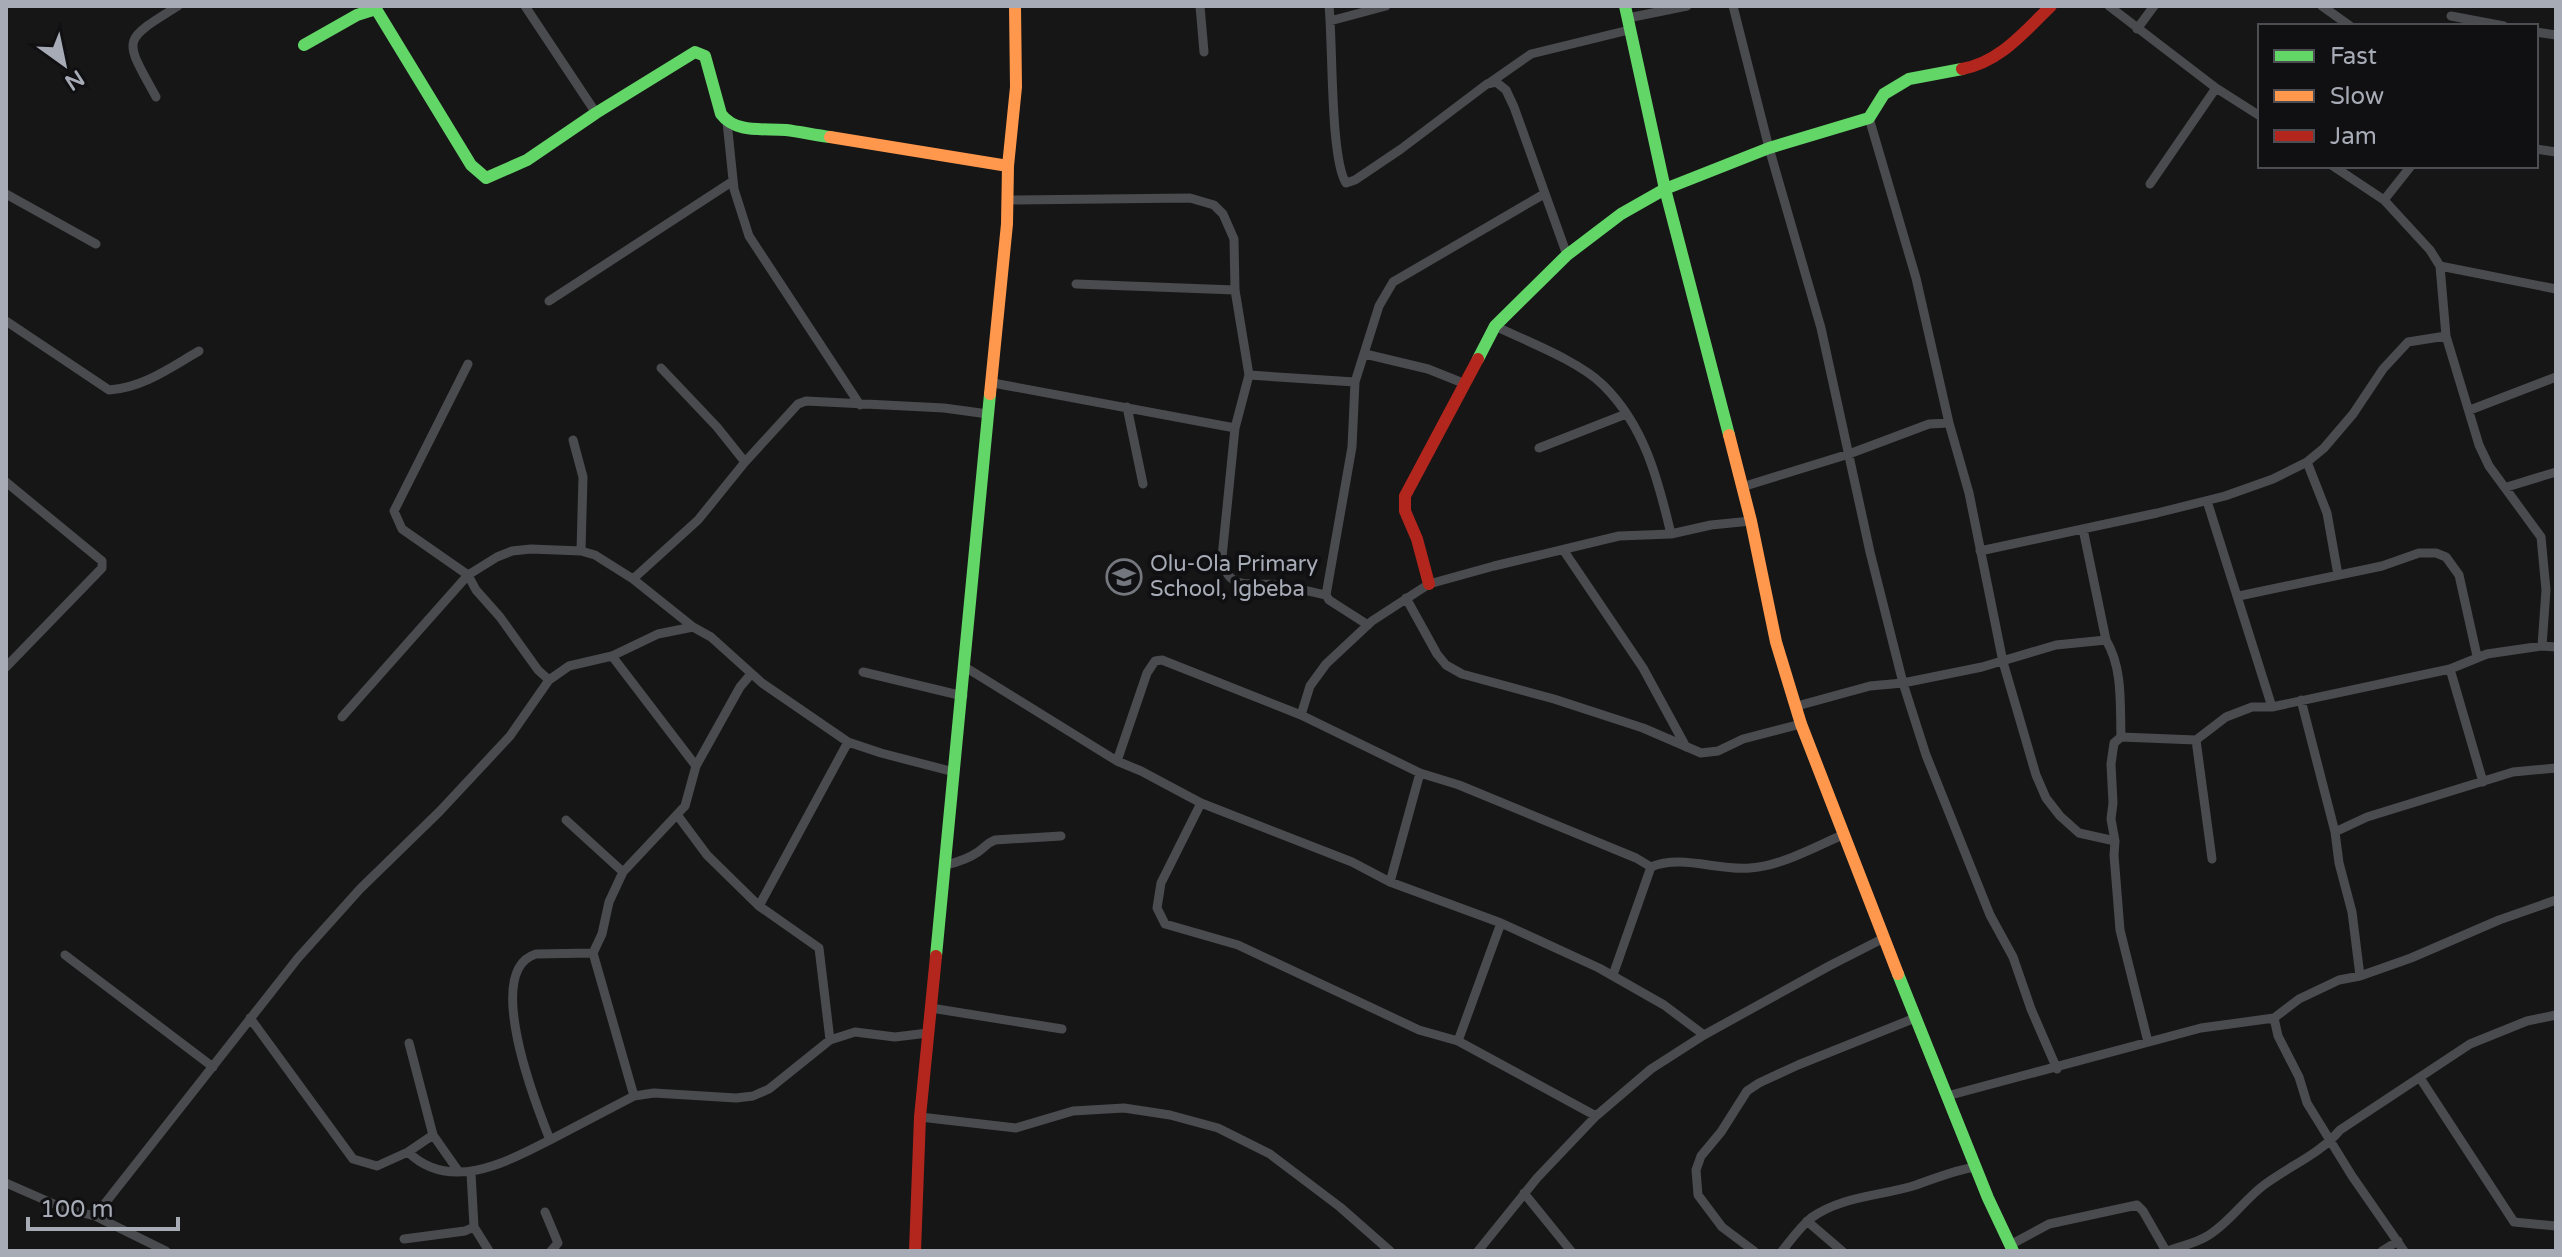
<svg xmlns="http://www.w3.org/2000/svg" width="2562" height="1257" font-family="'Varela Round',sans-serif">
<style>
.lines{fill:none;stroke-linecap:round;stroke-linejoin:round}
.street{stroke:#4a4b4e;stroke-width:9}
.fast{stroke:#63d668;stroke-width:12}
.slow{stroke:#ff974d;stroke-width:12}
.jam{stroke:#b3261e;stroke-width:12}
.labels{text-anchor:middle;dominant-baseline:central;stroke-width:8;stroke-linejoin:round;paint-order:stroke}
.poi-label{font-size:22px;fill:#a7abb6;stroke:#101012;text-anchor:start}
</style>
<rect width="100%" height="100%" fill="#161616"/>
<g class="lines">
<path class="street" d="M525,6L596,113
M1200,6L1204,52
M1329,6C1333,43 1330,158 1346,183L1355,180L1401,149L1487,84L1496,82L1506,90L1514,107L1567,255
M1733,6L1769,148L1821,328L1870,552L1903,683L1926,755L1990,915L2013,957L2031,1009L2057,1069
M2109,6L2216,88L2260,116
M2322,6L2350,26
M2451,16L2504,26
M1628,18L1687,6
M1330,21L1386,6
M2137,29L2154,6
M2536,32L2556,35
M1488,84L1531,54L1629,30
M156,97C124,38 120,42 178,6
M1869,118L1916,278L1949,423L1969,493L2003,662L2036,775L2046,798L2060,816L2079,833L2115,841
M727,122L734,189L749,236L860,405
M2536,149L2556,152
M2333,166L2384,200L2430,250L2440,266L2446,336L2479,445L2489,466L2541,537L2546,590L2542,646
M2150,184L2216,88
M6,194L96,244
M1009,200L1190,198L1214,205L1223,214L1234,239L1235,290L1249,375L1235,428L1222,557C1227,595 1254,581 1282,585C1297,588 1311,592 1326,595
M2384,200L2411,166
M2440,266L2556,289
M1076,284L1235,290
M549,301L733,181
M6,321L109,390C143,388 171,367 199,351
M1495,326C1526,341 1579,361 1603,385C1644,425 1658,479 1671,534
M1365,354L1428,369L1463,383
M468,364L394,511L402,529L468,575L476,590L500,617L538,670L549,680
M661,368L717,427L745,462
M1249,375L1355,382
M993,383L1235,428
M1127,407L1143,484
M2470,410L2556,377
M573,440L583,477L581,551
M1539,448L1626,414
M2307,462L2327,513L2338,575
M6,482L102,561V568L6,667
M1742,487L1849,454L1929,424L1949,423
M2507,487L2556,472
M2207,501L2272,707
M2083,529L2106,640C2123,668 2120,705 2121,737L2114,743L2111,764L2113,803L2111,819L2115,841L2114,855L2120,930L2148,1042
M1564,551L1643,668L1686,747
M1980,551L2157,513L2225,496L2273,479L2307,462L2324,448L2353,414L2383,369L2408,342L2446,336
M633,579L698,520L745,462L798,404L806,401L944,408L988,414
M2239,596L2382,566L2419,553H2436L2446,557L2459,575L2477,656
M1406,598L1437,654L1446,665L1462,674L1554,699L1643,728L1701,753L1718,751L1743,739L1801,724
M1368,625L1329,600L1326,595L1352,447L1355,382L1379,306L1393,282L1544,194
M612,656L696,766
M965,667L1117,761L1141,771L1201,803L1352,862L1390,882L1501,923L1599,968L1664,1005L1704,1035
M2450,669L2483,782
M863,672L963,696
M2301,700L2335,832L2339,863L2352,912L2360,976
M1797,706L1870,686L1903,683L1982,667L2056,645L2106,640
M1301,715L1310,686L1326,664L1372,621L1429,584L1494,566L1619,536L1671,534L1711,525L1751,521
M342,717L468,575L497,557L512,551L531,549L581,551L595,555L633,579L693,627L711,637L762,683L848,742L881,753L954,772
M2121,737L2196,740L2226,717L2252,707H2272L2450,669L2487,654L2542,646L2556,647
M2196,740L2212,859
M1117,761L1147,673L1155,661L1162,660L1301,715L1420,773L1459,785L1636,858L1651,867
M1201,803L1161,883L1157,908L1165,924L1238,945L1419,1030L1458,1041L1596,1116
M678,816L707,855L759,906L819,948L830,1040
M566,820L623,872
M2335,832L2367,817L2513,772L2556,768
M946,865C958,862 968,859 978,852C985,847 987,843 995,840L1061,836
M1390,882L1420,773
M759,906L848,742
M65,955L213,1067
M1613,975L1651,867C1681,854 1718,871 1750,868C1782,866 1816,846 1845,834
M931,1008L1062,1029
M250,1018L353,1159L377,1166L408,1152C450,1193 507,1162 550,1140C537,1107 482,970 536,954L593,953
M2274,1018L2278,1036L2299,1077L2307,1103L2352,1176L2404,1251
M1458,1041L1501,923
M2420,1078L2514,1222L2556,1226
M634,1096L593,953L602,934L609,902L623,872L685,806L696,766L740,687L751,674
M1947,1096L2201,1028L2274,1018L2299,999L2339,980L2360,976L2411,958L2499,920L2556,900
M920,1117L1016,1128L1073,1111L1124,1108L1170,1115L1218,1128L1270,1154L1340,1207L1390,1251
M433,1135L459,1172
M550,1140L634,1096L654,1093L736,1098L753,1096L769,1089L830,1040L855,1032L895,1037L928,1033
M408,1152L433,1135L409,1043
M6,1183L63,1208L95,1216L166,1251
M1524,1193L1571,1251
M545,1212L558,1243L551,1251
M95,1216L298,958L360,889L440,811L510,736L549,680L569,666L612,656L658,634L693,627
M1807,1221L1842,1251
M474,1227L489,1251
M404,1239L465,1231L474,1227L471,1173
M2010,1245L2049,1224L2137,1205L2143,1211L2166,1251
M1478,1251L1537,1178L1596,1116L1651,1069L1704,1035L1831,965L1884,938
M1754,1251L1722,1227L1698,1195L1696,1170L1701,1156L1721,1132L1747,1091L1759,1083L1798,1065L1915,1018
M1782,1251C1791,1240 1800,1227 1811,1218C1841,1196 1882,1196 1916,1185C1937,1178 1954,1170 1976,1167
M2168,1251C2181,1246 2197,1243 2209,1235C2230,1222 2244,1200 2264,1185C2289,1166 2319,1155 2340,1130L2470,1044L2527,1021L2556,1015
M2382,1251L2398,1241"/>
<path class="fast" d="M1625,6L1665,189L1729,435
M304,45L357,15L376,9L471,165L486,178L527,160L596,113L695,52L705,56L721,114C736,134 764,128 786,130C801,132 815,135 830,137
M1478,359L1495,326L1567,255L1621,214L1665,189L1769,148L1869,118L1884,94L1909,79L1962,69
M936,956L990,394
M1898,974L1988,1198L2013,1251"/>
<path class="slow" d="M830,137L1008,166
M990,394L1007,224L1008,166L1016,87L1015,6
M1729,435L1751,521L1776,642L1801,724L1898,974"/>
<path class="jam" d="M1962,69C2000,62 2024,32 2051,6
M1429,584L1417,539L1405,511V496L1478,359
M915,1251L920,1117L936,956"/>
</g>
<defs>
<symbol id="school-ring" viewBox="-11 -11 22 22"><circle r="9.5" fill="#101012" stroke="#74777e" stroke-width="1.5"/><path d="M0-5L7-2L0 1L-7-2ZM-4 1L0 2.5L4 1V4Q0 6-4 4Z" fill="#74777e"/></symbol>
</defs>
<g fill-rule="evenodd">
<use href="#school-ring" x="1104" y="557" width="40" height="40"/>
</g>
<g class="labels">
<g class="poi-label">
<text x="1150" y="564">Olu-Ola Primary<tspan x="1150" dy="25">School, Igbeba</tspan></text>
</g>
</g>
<rect width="2562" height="1257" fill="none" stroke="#a7abb6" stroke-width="16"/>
<rect x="2258" y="24" width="280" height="144" fill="#101012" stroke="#4c4e54" stroke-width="2"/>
<rect x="2274" y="50" width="40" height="12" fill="#63d668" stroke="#4c4e54" stroke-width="2"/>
<text x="2330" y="64" font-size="24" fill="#a7abb6">Fast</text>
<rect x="2274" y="90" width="40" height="12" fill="#ff974d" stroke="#4c4e54" stroke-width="2"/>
<text x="2330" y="104" font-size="24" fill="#a7abb6">Slow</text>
<rect x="2274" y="130" width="40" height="12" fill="#b3261e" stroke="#4c4e54" stroke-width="2"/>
<text x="2330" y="144" font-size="24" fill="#a7abb6">Jam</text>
<g transform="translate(64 64) rotate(147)" stroke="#101012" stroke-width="6" paint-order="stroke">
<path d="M0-6L14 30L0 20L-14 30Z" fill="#a7abb6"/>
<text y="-12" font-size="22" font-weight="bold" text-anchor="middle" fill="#a7abb6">N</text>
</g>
<path d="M28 1217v12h150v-12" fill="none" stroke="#a7abb6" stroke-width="4"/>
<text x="40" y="1217" font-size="24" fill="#a7abb6" stroke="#101012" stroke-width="6" paint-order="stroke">100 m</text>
</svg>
